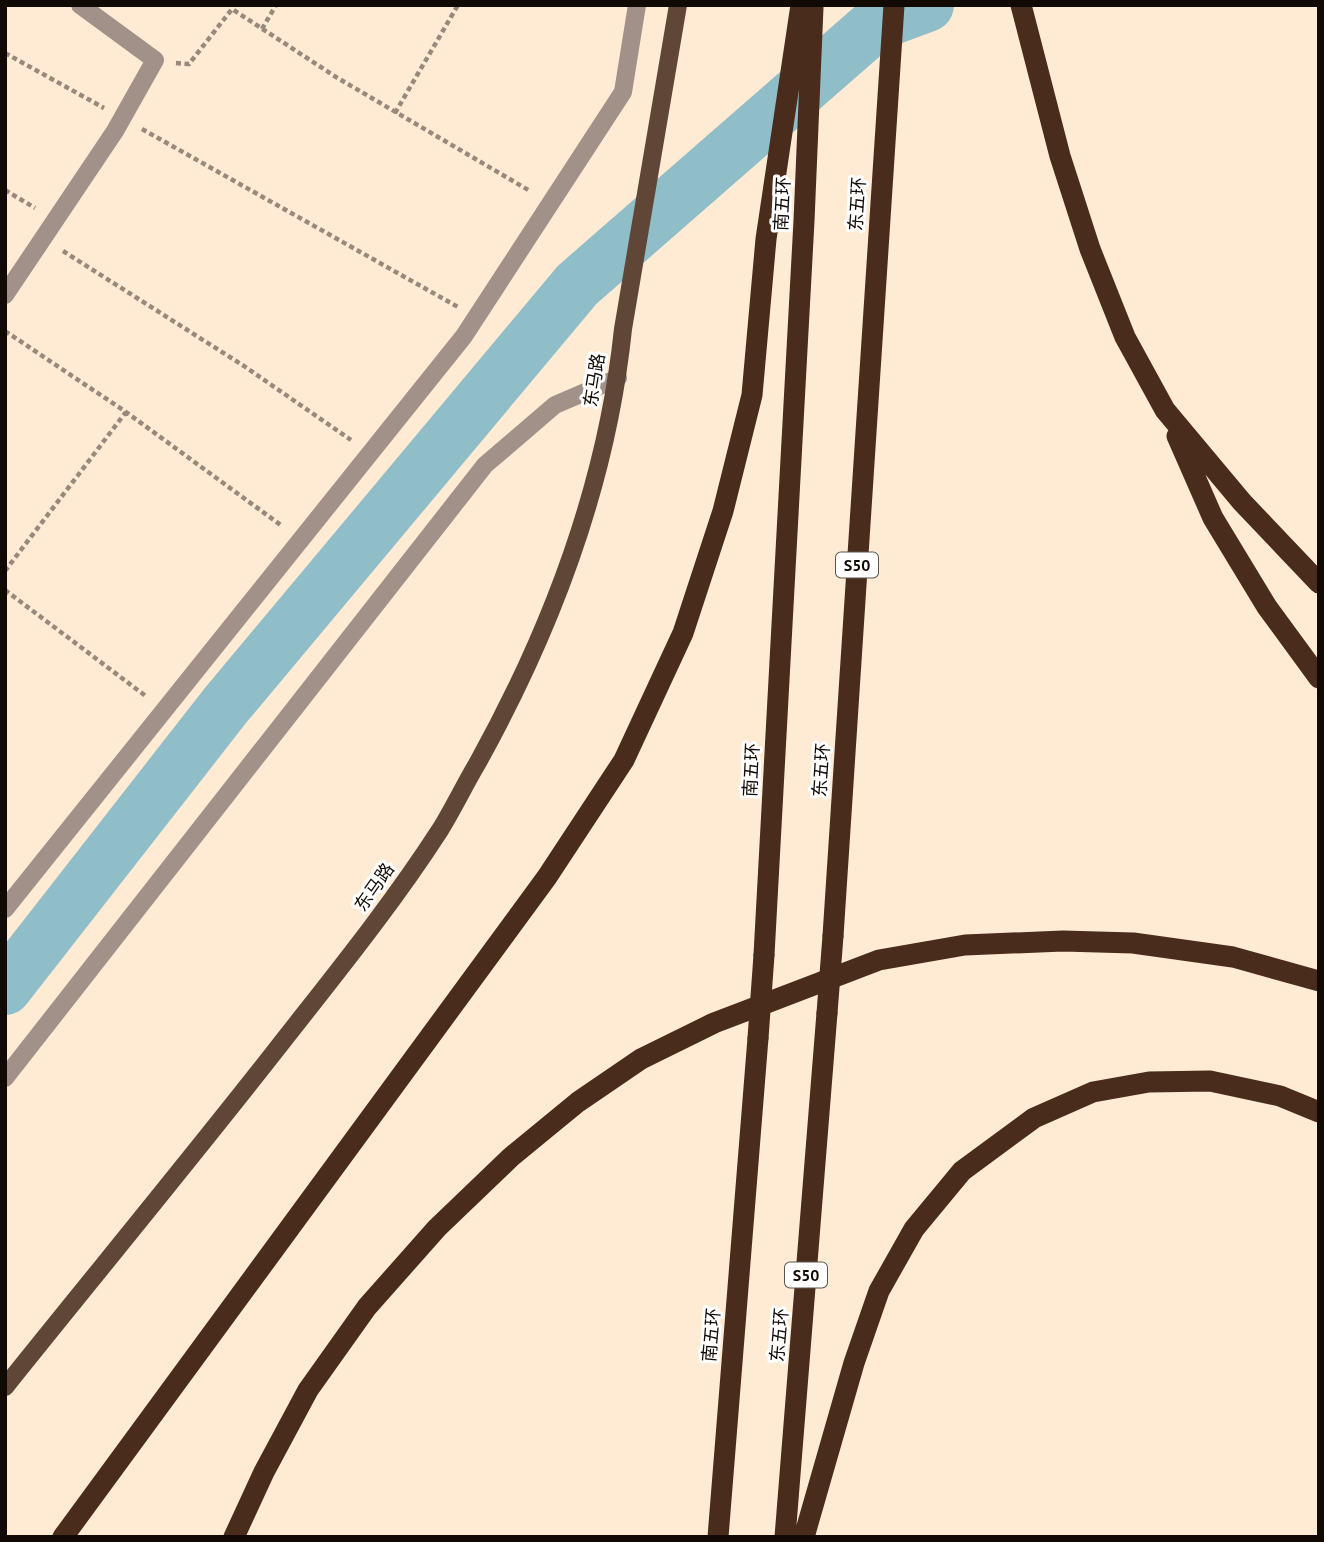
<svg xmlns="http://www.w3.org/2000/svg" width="1324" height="1542" font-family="'PT Sans','Noto Sans SC',sans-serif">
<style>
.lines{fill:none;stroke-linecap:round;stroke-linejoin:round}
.river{stroke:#8fbdc8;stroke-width:54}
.path{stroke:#98897a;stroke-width:4.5;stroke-dasharray:5 3.5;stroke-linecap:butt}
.minor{stroke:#a19188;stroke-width:18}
.major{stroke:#604637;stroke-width:18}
.highway{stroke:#492c1b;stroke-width:21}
.highway-bridge{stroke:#492c1b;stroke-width:21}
.labels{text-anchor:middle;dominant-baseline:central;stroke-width:6;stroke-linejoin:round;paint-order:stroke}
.shield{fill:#fff;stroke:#58544f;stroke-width:2}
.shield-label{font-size:16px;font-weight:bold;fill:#110a04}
.street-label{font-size:18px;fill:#110a04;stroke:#fff}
</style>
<rect width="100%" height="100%" fill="#ffead4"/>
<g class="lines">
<path class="river" d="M5,988L225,706L577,285L876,24L927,5"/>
<path class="path" d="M262,29L276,5
M5,53L104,108
M176,63L189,64L232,9L336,77L530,191
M395,113L458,5
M142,129L458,307
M5,190L35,208
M63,251L244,366L351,440
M5,331L126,412L282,526
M5,571L126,412
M5,590L147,697"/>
<path class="minor" d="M5,295L115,131L155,60L80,5
M5,909L464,336L623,92L637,5
M5,1078L485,465L555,405L618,378"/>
<path class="major" d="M5,1387C94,1276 184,1167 272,1055C329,982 389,909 440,830C453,809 464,786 477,764C552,629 607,484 623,329L678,5"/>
<path class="highway" d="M1021,5L1060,156L1090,249L1125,337L1165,410L1242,502L1319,583
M1177,436L1213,518L1267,607L1319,678
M833,936L894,5
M764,955L804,221L813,7
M63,1537L547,877L624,760L683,633L723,511L752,395L766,239L801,5
M234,1537L264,1472L308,1390L367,1307L437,1228L511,1157L578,1102L641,1059L714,1023L879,960L965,945L1063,941L1133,943L1233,957L1319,981
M718,1537L758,1038
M785,1537L827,1013
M804,1537L854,1363L879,1291L914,1229L962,1171L1034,1118L1093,1092L1149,1082L1210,1081L1280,1096L1319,1112"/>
<path class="highway-bridge" d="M827,1013L833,936
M758,1038L764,955"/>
</g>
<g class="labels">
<g class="shield">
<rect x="836" y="552.5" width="42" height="25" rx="5"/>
<rect x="785" y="1262.5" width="42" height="25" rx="5"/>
</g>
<g class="shield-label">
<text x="857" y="565">S50</text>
<text x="806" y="1275">S50</text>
</g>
<g class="street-label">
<text transform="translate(782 204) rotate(-87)">南五环</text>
<text transform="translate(857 204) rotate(-86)">东五环</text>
<text transform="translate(594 380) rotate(-81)">东马路</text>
<text transform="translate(751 770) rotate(-87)">南五环</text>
<text transform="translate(821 770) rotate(-86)">东五环</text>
<text transform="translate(374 887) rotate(-55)">东马路</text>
<text transform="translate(711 1335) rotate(-85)">南五环</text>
<text transform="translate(779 1335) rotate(-85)">东五环</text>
</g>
</g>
<rect width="1324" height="1542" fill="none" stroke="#110a04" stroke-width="14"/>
</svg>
